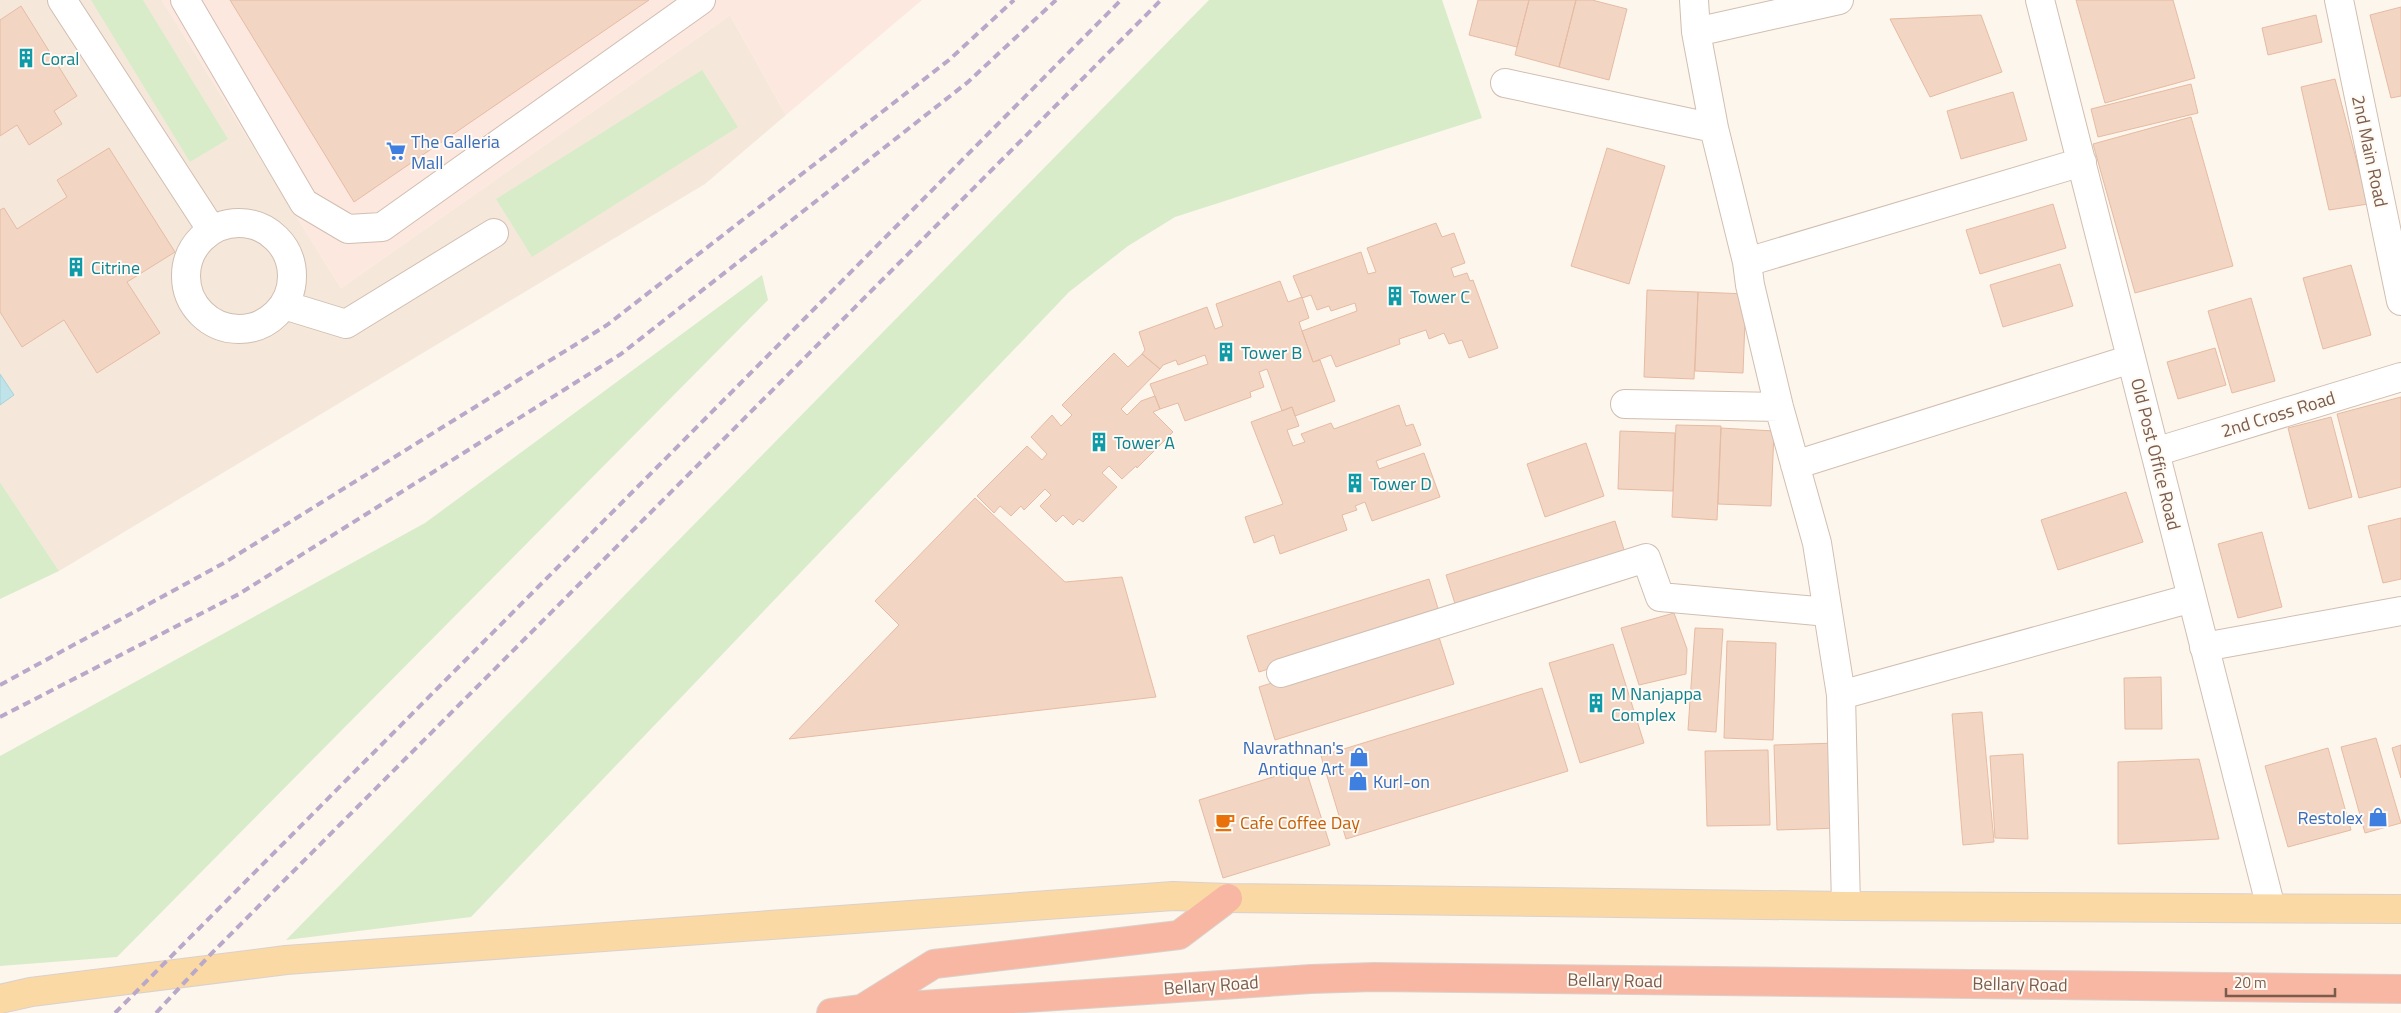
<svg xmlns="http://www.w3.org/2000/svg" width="2401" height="1013" font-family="'Titillium Web',sans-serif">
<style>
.residential{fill:#f5e8da}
.commercial{fill:#fde8e0}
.green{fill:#d8ecc9}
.water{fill:#bfe3e8;stroke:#a5d3da}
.building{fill:#f3d5c3;stroke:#e6bba3}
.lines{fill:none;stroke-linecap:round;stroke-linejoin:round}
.minor-casing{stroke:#d1beb0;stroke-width:30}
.major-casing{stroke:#dad1cd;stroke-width:30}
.highway-casing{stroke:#dad1cd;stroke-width:30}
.minor{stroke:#fff;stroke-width:28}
.major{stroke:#fbd9a5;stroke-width:28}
.highway{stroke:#f7b7a3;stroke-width:28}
.rail{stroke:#b9a8c9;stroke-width:4;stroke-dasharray:8 5;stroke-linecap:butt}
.labels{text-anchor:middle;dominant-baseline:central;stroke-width:4;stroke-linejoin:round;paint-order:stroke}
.culture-label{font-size:18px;fill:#0d838f;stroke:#fffaf3;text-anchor:start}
.shop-label{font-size:18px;fill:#366cbe;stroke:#fffaf3;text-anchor:start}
.street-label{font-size:18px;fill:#7a5c4d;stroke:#fffaf3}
.food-label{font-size:18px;fill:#c56008;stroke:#fffaf3;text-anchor:start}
</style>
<rect width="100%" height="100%" fill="#fdf6ec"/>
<path class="residential" d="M0,0H162L341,288L730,15L786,115L705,184L59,571L0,482Z"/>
<path class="commercial" d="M162,0H922L786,115L730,15L341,288Z"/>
<path class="green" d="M91,0H143L228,139L190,162Z
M1209,0H1442L1482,118L1175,217L1128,246L1069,292L471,917L286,940Z
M702,70L738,127L532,257L496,199Z
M762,275L768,300L117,957L0,966V756L425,523Z
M0,482L59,571L0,599Z"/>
<path class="water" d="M0,374L14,395L0,405Z"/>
<path class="building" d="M230,0H649L354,202Z
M1478,0H1529L1517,47L1469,35Z
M1529,0H1576L1559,67L1515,55Z
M1576,0H1592L1627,9L1609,80L1559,67Z
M2076,0H2173L2195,78L2105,103Z
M21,6L77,96L54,111L62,124L29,145L17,125L0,136V20Z
M2401,7V96L2391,98L2370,15Z
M1981,15L2002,72L1930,97L1890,19Z
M2316,15L2322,42L2268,55L2262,28Z
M2335,79L2368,204L2329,210L2301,87Z
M2191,84L2198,113L2098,137L2091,109Z
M2013,92L2027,140L1961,159L1947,111Z
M2191,117L2233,266L2135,293L2093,144Z
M109,148L175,252L127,282L160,333L97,373L64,320L22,347L0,312V210L4,208L17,229L67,197L57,180Z
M1607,148L1665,166L1629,284L1571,266Z
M2053,204L2066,248L1980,274L1966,230Z
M1436,223L1442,237L1454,233L1465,263L1451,268L1454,277L1467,273L1470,281L1473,280L1498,348L1469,358L1462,340L1449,344L1444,333L1429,339L1426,330L1399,339L1400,344L1336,367L1331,355L1313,362L1302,331L1357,311L1355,303L1331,311L1329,306L1317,310L1311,295L1302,298L1293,276L1361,252L1368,274L1376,272L1367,248Z
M2060,264L2073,306L2003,327L1990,285Z
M2351,265L2371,335L2323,349L2303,278Z
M1280,281L1288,302L1302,297L1309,318L1299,322L1302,331L1313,362L1320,360L1335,401L1295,416L1292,407L1282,411L1267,369L1259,372L1264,387L1250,392L1251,397L1185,421L1178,403L1160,409L1150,384L1208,364L1205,355L1178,365L1176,360L1163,365L1160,369L1142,354L1145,350L1139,332L1207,307L1215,329L1223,326L1216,304Z
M1647,290L1698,292L1694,379L1644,377Z
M1698,292L1746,294L1743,373L1695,371Z
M2251,298L2275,381L2232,393L2208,311Z
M2215,348L2226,385L2178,399L2167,362Z
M1114,353L1128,367L1142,354L1160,369L1121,409L1127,415L1141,401L1155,396L1160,409L1153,412L1173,432L1137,468L1136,466L1122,479L1109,466L1102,473L1117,487L1083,522L1079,519L1073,525L1063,515L1056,522L1040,506L1051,495L1045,489L1024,510L1021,506L1011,516L1000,506L994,513L977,496L1027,446L1042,460L1047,454L1031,437L1052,415L1061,426L1072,415L1062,405Z
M2401,397V487L2359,498L2337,414Z
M1399,405L1406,426L1413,424L1421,445L1376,461L1379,469L1424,453L1440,497L1372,521L1365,502L1355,506L1357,510L1342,515L1347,530L1280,554L1274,535L1254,543L1245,517L1283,504L1251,422L1292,407L1299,426L1287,430L1293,446L1305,442L1301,434L1331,423L1334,429Z
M2331,417L2352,497L2309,509L2288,428Z
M1676,425L1721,426L1717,520L1672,517Z
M1721,428L1774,431L1771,506L1718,504Z
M1620,431L1675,433L1673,491L1618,489Z
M1586,443L1604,496L1545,517L1527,464Z
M2126,492L2143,542L2058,570L2041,520Z
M975,498L1065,582L1122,577L1156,697L789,739L899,625L875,601Z
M2401,518V579L2383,583L2368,526Z
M1615,521L1626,556L1457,610L1446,575Z
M2262,532L2282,607L2238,618L2218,544Z
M1429,579L1440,615L1259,672L1247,636Z
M1674,613L1687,649L1686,674L1639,685L1621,628Z
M1695,628L1723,629L1716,732L1688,730Z
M1437,631L1454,684L1275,740L1259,687Z
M1727,641L1776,643L1773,740L1724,738Z
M1613,644L1644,743L1580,763L1549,663Z
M2161,677L2162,729H2125L2124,678Z
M1542,688L1568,771L1346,839L1321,756Z
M1982,712L1994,842L1963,845L1952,714Z
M2376,738L2401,823L2365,833L2341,747Z
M1837,743L1840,828L1777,830L1774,745Z
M2401,745V778L2392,748Z
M2328,748L2351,830L2288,847L2265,766Z
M1768,750L1770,825L1707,826L1705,751Z
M2023,754L2028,839L1995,838L1990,756Z
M2199,759L2219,839L2118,844V762Z
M1305,767L1330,845L1223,878L1199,800Z"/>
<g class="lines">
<defs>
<path id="minor" d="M62,0L211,229
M185,0L304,203L348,229L382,227L701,0
M1694,0L1696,32
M1839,0L1696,32L1714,128L1747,262L1750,285L1779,407L1817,543L1841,695L1846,906
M2040,0L2271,908
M2339,0L2401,301
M1505,83L1714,128
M186 276a53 53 0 1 1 106 0a53 53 0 1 1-106 0Z
M1747,262L2082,162
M284,305L346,324L494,233
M1625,404L1779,407
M2155,452L2401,377
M1795,465L2131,359
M2204,647L2401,611
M1281,673L1646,558L1660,597L1828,612
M1841,695L2192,598"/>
<path id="major" d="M0,999L31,992L286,960L1173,896L1228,898L1846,906L2401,909"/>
<path id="highway" d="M865,1007L934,964L1179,935L1228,898
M831,1013L862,1009L1311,979L1374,977L2401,989"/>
</defs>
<use href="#minor" class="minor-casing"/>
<use href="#major" class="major-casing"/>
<use href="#highway" class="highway-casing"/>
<use href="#minor" class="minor"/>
<use href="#major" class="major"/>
<use href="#highway" class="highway"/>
<path class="rail" d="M0,685L224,563L607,325L949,60L1014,0
M0,717L239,594L621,354L968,82L1056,0
M115,1013L1121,0
M156,1013L209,956L1161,0"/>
</g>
<defs>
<symbol id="building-bare" viewBox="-9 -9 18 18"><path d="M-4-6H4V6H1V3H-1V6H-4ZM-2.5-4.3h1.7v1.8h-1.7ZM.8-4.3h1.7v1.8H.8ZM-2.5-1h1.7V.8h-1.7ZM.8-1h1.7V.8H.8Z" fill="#0f9aa8" stroke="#fffaf3" stroke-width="2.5" paint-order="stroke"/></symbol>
<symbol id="supermarket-bare" viewBox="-9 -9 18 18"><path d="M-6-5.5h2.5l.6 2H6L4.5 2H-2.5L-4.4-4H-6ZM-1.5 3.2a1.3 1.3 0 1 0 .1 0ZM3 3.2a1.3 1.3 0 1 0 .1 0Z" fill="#3f7fe0" stroke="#fffaf3" stroke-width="2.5" paint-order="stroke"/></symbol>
<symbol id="shop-bare" viewBox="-9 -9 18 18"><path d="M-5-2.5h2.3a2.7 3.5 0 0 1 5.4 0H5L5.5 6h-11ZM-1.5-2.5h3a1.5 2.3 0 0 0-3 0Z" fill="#3f7fe0" stroke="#fffaf3" stroke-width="2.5" paint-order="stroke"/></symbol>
<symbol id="cafe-bare" viewBox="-9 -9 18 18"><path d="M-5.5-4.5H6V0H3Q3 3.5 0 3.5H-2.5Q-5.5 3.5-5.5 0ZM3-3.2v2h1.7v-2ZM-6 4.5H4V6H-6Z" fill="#e8710a" stroke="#fffaf3" stroke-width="2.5" paint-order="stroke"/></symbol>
</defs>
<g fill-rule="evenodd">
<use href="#building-bare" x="12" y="44" width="28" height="28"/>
<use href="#supermarket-bare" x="382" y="137" width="28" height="28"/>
<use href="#building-bare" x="62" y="253" width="28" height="28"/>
<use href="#building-bare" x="1381" y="282" width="28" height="28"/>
<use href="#building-bare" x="1212" y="338" width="28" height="28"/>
<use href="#building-bare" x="1085" y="428" width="28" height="28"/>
<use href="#building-bare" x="1341" y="469" width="28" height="28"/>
<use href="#building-bare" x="1582" y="689" width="28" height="28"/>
<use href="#shop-bare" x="1345" y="743" width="28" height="28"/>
<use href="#shop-bare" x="1344" y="767" width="28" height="28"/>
<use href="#shop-bare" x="2364" y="803" width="28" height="28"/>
<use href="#cafe-bare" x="1211" y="808" width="28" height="28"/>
</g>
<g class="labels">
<g class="culture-label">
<text x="41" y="58">Coral</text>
<text x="91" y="267">Citrine</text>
<text x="1410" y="296">Tower C</text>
<text x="1241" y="352">Tower B</text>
<text x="1114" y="442">Tower A</text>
<text x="1370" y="483">Tower D</text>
<text x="1611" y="693">M Nanjappa<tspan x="1611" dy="21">Complex</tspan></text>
</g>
<g class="shop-label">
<text x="411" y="141">The Galleria<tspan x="411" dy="21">Mall</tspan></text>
<text x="1344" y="747" text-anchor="end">Navrathnan's<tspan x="1344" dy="21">Antique Art</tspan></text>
<text x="1373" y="781">Kurl-on</text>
<text x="2363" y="817" text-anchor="end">Restolex</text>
</g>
<g class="street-label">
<text transform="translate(2370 151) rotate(78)">2nd Main Road</text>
<text transform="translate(2278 414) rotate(-17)">2nd Cross Road</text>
<text transform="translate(2156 454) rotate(76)">Old Post Office Road</text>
<text transform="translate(1615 980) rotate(1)">Bellary Road</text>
<text transform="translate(2020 984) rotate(1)">Bellary Road</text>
<text transform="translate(1211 985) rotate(-4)">Bellary Road</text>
</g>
<g class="food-label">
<text x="1240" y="822">Cafe Coffee Day</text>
</g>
</g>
<path d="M2226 988v8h109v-8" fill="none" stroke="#7a5c4d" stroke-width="2.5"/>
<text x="2234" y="988" font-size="15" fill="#7a5c4d" stroke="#fffaf3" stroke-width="4" paint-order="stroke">20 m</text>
</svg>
